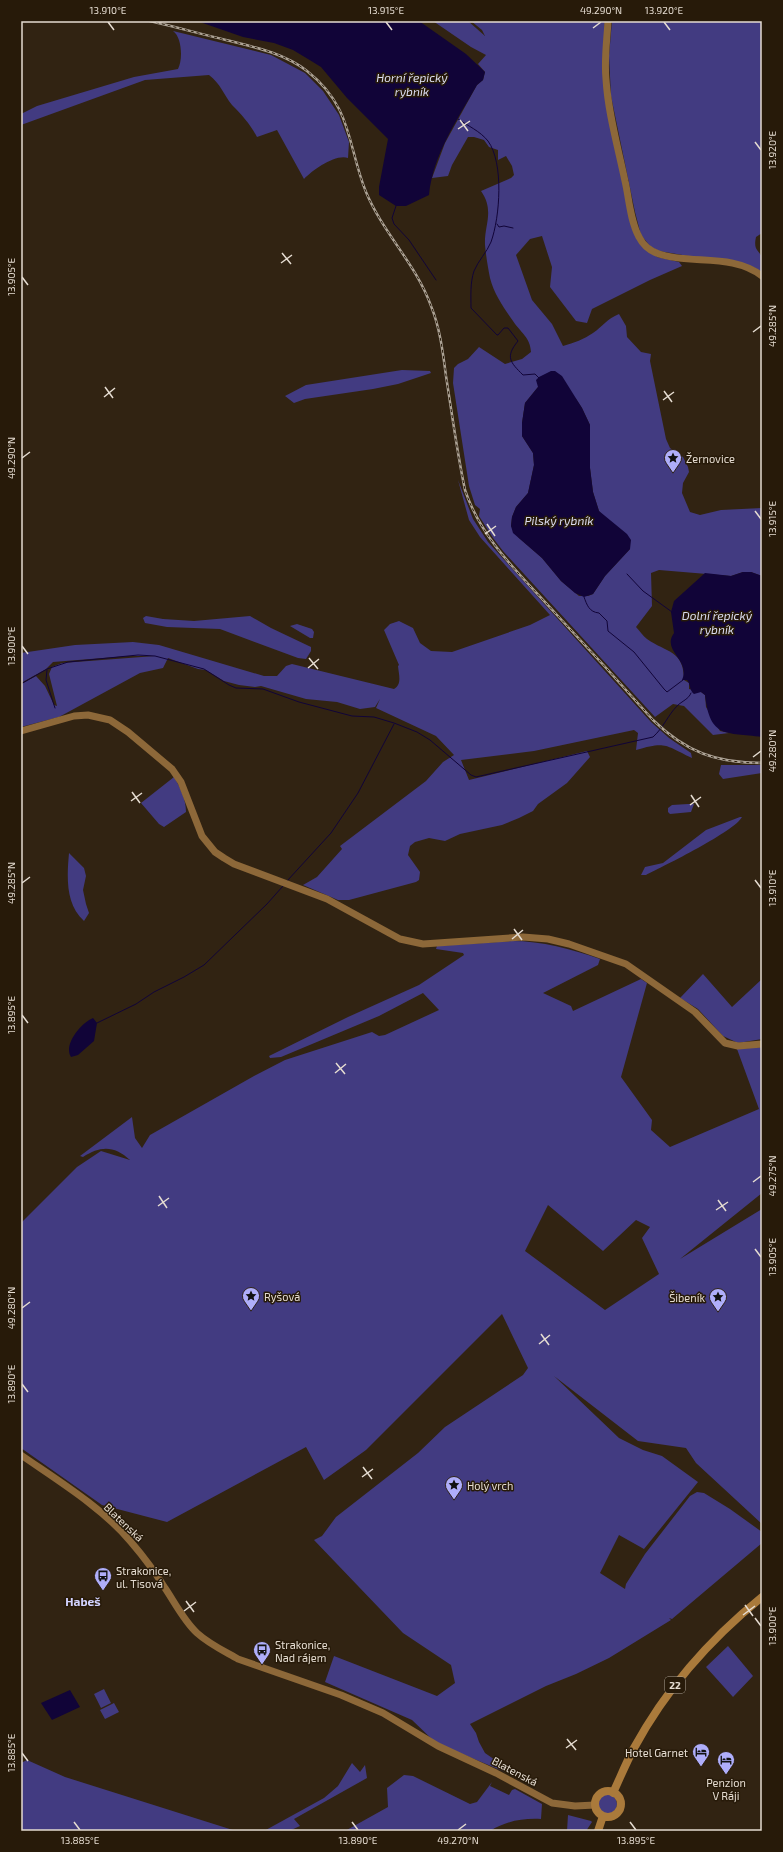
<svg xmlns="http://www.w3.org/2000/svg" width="783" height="1852" font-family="'Exo 2',sans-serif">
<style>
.green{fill:#423b81;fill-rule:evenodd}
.water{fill:#110438}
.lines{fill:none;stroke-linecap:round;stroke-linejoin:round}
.stream{stroke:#110438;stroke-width:1}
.secondary{stroke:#8d6839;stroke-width:7}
.primary{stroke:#aa7a3b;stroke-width:8}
.rail-casing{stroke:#aca295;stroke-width:2.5}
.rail{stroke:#271a09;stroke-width:1;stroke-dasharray:3;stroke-linecap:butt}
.ticks{fill:none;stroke:#e5dcd1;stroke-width:1.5}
.labels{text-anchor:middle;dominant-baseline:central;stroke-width:3;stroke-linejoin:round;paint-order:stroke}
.shield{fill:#271a09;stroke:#aca295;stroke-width:1}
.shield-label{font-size:10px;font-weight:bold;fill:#e5dcd1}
.poi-label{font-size:11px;fill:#e5dcd1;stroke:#271a09;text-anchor:start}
.street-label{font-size:11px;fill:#e5dcd1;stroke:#271a09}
.water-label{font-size:12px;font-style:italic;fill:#dadbf0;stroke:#271a09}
.neighbourhood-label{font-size:12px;font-weight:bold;fill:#d3d3ff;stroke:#271a09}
.neatline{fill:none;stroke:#e5dcd1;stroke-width:1.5}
.ticks-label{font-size:10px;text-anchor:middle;fill:#e5dcd1}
</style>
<rect width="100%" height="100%" fill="#312312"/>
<path class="green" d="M433,21H468L485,36L482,30L471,21H605L603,56L632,228L657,257L679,262L682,266L650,280L592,309L587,323L576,321L550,287L552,267L542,236L530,239L516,255L532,300L552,324L563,346C574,343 584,339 593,333C603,326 607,319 619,314L626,326L627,337L641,352L651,354L650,361L666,439L670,448L683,457L688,467L689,472L683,483L682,493L690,512L700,515L721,510L762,508V576L751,572H743L731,576L659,570L651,573L652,606L636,627C640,631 643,636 647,639C667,653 684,650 684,680L689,683V689L701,692L705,695L706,707L720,731L729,733L713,735L684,706L673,704L655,717L503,551L493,538L479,516L480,509L475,505L469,486L453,383L454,368L458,364L468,359L479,347L505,364L522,359L531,352C530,337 521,333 513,321C504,308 494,294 490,278C488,268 486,256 485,245C484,225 495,211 481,191L511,178L514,175L512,166L506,156L498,160V150L489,147L484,140L474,137H468L452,165L448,176L432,178L445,143L477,85L483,80L485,72L478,64L486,55L471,47ZM538,387L576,399L582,408L590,425V468L593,492L599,511L630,549L605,576L593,594L588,596H579L561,581L542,558L519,538L511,526L512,517L516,507L528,493L534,465L533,453L522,436V423L525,403Z
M612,21H762V233L756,237C753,251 759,249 762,258C763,262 762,268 762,272L753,267L659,251L651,247L641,235L635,212L611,96L609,56Z
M173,31L271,55L305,73L323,91L339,115L349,142L348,158C335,154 313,170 304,179L277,130L257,137C250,124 242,115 232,105C224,95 220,83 209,75L145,80L21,125V114L37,106L134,77L178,69C183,60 182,37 173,31Z
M402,370L430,371L431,373L398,384L373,389L305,399L294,403L285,396L306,385Z
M458,480L473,519L488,542L651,722L669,738L691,753L692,758C665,745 666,741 636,750L638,733L634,730L534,751L461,760L469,780L587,751L590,757L567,783L538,804L533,811L519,818L502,825L460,834L445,841L429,838L415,842L410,846L408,855L420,872L419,880L416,882L349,900H338L303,885L317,877L342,849L340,846L426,781L443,762L454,755L436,736L376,708L380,699L375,707L360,709L337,702L306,699L261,686L255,687L239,685L224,681L206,670L198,669L168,658L163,668L140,673L59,717L21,727V684L36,676L45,686L54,705L57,706L49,674L52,667L62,663L155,656H128L53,662L46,669L21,683V653L75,645L133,642L159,645L264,676H277L286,666L292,664L394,689C402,684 399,676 398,666L399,665L384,630L390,624L399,621L413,628L420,643L431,651L452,652L530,625L550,615L480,537L469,520Z
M146,616L163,619L194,621L250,616L271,628L311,647V651L306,659L298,658L220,629L167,627L145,623L143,618Z
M297,624L312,629L314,632L313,638H310L290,626Z
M721,765H762V773L723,779L719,774Z
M174,777C180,787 186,799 186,812L164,827L159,824L141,803Z
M688,804H694L691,812L670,814L668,812V808L672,805Z
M740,817H742C735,831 664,866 646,875H641L645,867L663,863L706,830Z
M69,853L84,868L86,876L83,890L86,904L89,913L84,921C65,904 67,876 69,853Z
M512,941C542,941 571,949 600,959L598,965L543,993L571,1006L573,1011L641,979L647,983L621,1077L652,1120L651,1130L670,1147L759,1109L737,1049L762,1047V1193L680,1259L762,1209V1524L696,1463L686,1448L638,1441L554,1376L619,1438L643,1450L662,1456L698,1482L644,1549L619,1535L600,1573L625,1589L626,1584L645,1554L690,1496L697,1492L704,1493L730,1509L762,1532V1543L672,1619L669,1618L671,1620L609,1658L576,1674L546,1686L470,1724L476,1733L479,1742L485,1753L498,1762L505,1772L436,1743L412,1720L325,1682L334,1656L437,1696L455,1683L451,1665L403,1633L314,1540L322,1536L336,1517L418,1453L445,1427L523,1375L528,1368L502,1314L366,1450L324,1480L306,1447L167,1522L102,1505L21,1448V1223L77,1167L101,1151L130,1160C115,1146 101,1145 83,1157L80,1156L132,1117L135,1138L142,1148L150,1135L254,1076L285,1060L372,1032L379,1036L385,1035L439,1010L423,993L379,1016L281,1057L270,1058L269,1056L348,1017L419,985L464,955L463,953L436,949L437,946ZM548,1205L603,1251L636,1220L650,1227L642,1238L659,1274L605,1310L525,1251Z
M703,974L732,1007L762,979V1039L738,1043L723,1036L698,1009L680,998Z
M728,1646L753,1676L733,1697L706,1667Z
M104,1689L111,1703L101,1708L94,1694Z
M114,1703L119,1712L105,1719L100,1710Z
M27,1760L65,1777L236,1831H21V1763Z
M352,1763L360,1772L365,1765L367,1778L294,1819L300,1826L289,1831H264L324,1798L338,1786Z
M404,1775L413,1776L470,1804L477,1802L492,1782L490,1786L509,1795L512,1790L515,1789L542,1804L541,1819C523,1818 506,1821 490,1831H345L388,1807L387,1788Z
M597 1804a10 10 0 1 1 20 0a10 10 0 1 1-20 0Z
M568,1815L591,1821L592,1822L586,1831H567Z"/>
<path class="water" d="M197,21H419L466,54L485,72L483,80L477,85C457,120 433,155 429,195L406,206H396L379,195V187L388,139L347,98L321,67L308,59L293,50L274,43L243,37Z
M551,371H555L562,376L582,408L590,425V468L593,492L599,511L627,534L631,540L630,549L605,576L593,594L584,597L575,593L561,581L542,558L513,533L511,526L512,517L516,507L528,493L534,465L533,453L522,436V423L525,403L538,387L536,380L539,377Z
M743,572H751L762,576V737C726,732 710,739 705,695L701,692L694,694C689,690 691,685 687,680H682C691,660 661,651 674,633L671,612L674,601L705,573L731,576Z
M93,1018L97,1023L94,1041L78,1055L71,1057C63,1045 81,1023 93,1018Z
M70,1690L80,1707L52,1720L41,1703Z"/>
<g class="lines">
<path class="stream" d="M458,119C468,126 480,131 488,141C504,163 500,217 491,242C487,252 478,261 474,271C470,283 471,296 471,308L497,335H498L504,328H508L518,341C505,357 510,362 523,375L535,374L539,378
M396,206L392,218L394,224L409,240L436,280
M497,224L499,227L504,226L513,228
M627,574L643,591L672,612
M584,597C587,605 589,612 599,613L607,621L608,631L634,652L664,689L667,692L683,680
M47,670L46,680L55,708
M21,684L47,669L68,662L138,655L155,656L204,669L229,685L236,688L263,689L299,702L352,716L374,717L394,723L417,732L430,740L471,775L476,777L653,737C664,727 668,715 677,706C682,701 689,699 691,693
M287,881L331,833L358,793L394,724
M97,1023L136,1004L154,992L184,977L204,965L267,904L283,886"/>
<path class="secondary" d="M608,21C607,40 604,60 606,79C608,113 618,147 625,181C629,198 630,220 639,237C643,245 650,251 659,254C692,265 732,253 762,276
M21,731L74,716L88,715L110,720L128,732L172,769L181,782L202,836L215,852L224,858L234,864L327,899L400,939L423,944L523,937L548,939L569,944L626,964L695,1012L725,1043L738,1046L762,1044
M21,1455C57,1480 103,1508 131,1542C143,1556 155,1572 165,1588C175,1603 184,1621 197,1633C209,1644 224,1651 238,1659L341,1695L383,1713L438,1746L496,1773L552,1803L575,1806L595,1805"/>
<path class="primary" d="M595 1804a13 13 0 1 1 26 0a13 13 0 1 1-26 0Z
M613,1793C620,1778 626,1763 634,1748C666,1689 710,1639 762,1597
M598,1831L603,1816"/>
<defs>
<path id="rail" d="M150,21C176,27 201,34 226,40C254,47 284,53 307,71C353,107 347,145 366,192C383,233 416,264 431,306C440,328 443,353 446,376C452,414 457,452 465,490C482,541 521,575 556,614C589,649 621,684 653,720C686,752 716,763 762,763"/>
</defs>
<use href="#rail" class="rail-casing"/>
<use href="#rail" class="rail"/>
</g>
<path class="ticks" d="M108,22L114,30M386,22L392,30M664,22L670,30M593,28L601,22M460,120L468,131M458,129L470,121M755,142L761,150M282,253L291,264M281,263L292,255M22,277L28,285M753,332L761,326M105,387L113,398M664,391L672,402M104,397L115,388M663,400L674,392M22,458L30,452M755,511L761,519M487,524L495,536M485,534L496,526M22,646L28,654M309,658L318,669M308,668L319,659M753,757L761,751M132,792L140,803M691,795L699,807M131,801L142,793M690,805L701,797M755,880L761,888M22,883L30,877M514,929L522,940M512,939L523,930M22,1015L28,1023M336,1063L345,1074M335,1073L346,1064M753,1182L761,1176M159,1196L167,1208M718,1200L726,1211M158,1206L169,1198M716,1210L728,1202M755,1249L761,1257M22,1308L30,1302M541,1334L549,1345M539,1344L550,1335M22,1384L28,1392M363,1467L372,1479M362,1477L373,1469M186,1601L194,1612M745,1605L753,1616M184,1611L196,1602M743,1615L755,1606M755,1618L761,1626M567,1739L576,1750M566,1748L577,1740M22,1753L28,1761M74,1822L80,1830M352,1822L358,1830M630,1822L636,1830M458,1830L466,1824"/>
<defs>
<symbol id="sight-pin" viewBox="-11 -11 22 30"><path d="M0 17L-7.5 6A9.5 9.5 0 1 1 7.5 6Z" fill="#afaefa" stroke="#271a09"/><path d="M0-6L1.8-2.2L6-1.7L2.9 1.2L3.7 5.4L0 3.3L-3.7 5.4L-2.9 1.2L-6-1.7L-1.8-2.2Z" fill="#111"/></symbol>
<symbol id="bus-pin" viewBox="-11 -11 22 30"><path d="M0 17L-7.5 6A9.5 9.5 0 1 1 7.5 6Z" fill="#afaefa" stroke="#271a09"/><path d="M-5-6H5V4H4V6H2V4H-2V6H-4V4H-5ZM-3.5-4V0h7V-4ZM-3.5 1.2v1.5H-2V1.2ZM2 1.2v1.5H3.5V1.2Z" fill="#111"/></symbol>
<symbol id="hotel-pin" viewBox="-11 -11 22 30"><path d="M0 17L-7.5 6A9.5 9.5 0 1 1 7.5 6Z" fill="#afaefa" stroke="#271a09"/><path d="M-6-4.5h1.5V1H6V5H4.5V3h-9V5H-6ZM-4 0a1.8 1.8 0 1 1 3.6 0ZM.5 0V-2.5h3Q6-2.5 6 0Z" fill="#111"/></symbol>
</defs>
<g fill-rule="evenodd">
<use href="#sight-pin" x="663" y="448" width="20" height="27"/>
<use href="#sight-pin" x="241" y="1286" width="20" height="27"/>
<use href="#sight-pin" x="708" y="1287" width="20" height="27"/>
<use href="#sight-pin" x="444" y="1475" width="20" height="27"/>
<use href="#bus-pin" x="93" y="1566" width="20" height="27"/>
<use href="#bus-pin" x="252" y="1640" width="20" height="27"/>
<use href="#hotel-pin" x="691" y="1742" width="20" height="27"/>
<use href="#hotel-pin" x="716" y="1750" width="20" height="27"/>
</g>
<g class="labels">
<rect class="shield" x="665" y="1677" width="20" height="16" rx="3"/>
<g class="shield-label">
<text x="675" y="1685">22</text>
</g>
<g class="poi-label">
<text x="686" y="458">Žernovice</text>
<text x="264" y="1296">Ryšová</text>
<text x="705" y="1297" text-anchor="end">Šibeník</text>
<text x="467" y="1485">Holý vrch</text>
<text x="116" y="1570">Strakonice,<tspan x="116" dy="13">ul. Tisová</tspan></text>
<text x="275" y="1644">Strakonice,<tspan x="275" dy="13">Nad rájem</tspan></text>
<text x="688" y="1752" text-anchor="end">Hotel Garnet</text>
<text x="726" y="1782" text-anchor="middle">Penzion<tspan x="726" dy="13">V Ráji</tspan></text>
</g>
<g class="street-label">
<text transform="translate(124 1522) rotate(44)">Blatenská</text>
<text transform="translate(515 1771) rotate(28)">Blatenská</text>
</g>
<g class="water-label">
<text x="412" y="77">Horní řepický<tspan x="412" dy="14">rybník</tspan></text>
<text x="559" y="520">Pilský rybník</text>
<text x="717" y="615">Dolní řepický<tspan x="717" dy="14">rybník</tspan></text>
</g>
<g class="neighbourhood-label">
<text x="83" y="1601">Habeš</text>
</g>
</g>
<rect width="783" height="1852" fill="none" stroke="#271a09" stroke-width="44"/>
<rect x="22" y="22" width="739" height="1808" class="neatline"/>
<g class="ticks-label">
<text x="108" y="14">13.910°E</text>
<text x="386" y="14">13.915°E</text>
<text x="601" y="14">49.290°N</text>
<text x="664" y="14">13.920°E</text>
<text transform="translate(772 150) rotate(-90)" y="4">13.920°E</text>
<text transform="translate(11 277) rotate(-90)" y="4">13.905°E</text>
<text transform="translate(772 326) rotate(-90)" y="4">49.285°N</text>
<text transform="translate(11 458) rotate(-90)" y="4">49.290°N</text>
<text transform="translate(772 519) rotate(-90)" y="4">13.915°E</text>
<text transform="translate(11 646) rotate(-90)" y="4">13.900°E</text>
<text transform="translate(772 751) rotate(-90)" y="4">49.280°N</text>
<text transform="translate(11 883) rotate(-90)" y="4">49.285°N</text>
<text transform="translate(772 888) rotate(-90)" y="4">13.910°E</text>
<text transform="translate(11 1015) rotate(-90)" y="4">13.895°E</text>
<text transform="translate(772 1176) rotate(-90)" y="4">49.275°N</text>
<text transform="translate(772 1257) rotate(-90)" y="4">13.905°E</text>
<text transform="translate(11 1308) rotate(-90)" y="4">49.280°N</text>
<text transform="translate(11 1384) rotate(-90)" y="4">13.890°E</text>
<text transform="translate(772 1626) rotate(-90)" y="4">13.900°E</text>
<text transform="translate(11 1753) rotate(-90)" y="4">13.885°E</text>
<text x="80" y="1844">13.885°E</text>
<text x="358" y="1844">13.890°E</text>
<text x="458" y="1844">49.270°N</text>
<text x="636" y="1844">13.895°E</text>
</g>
</svg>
